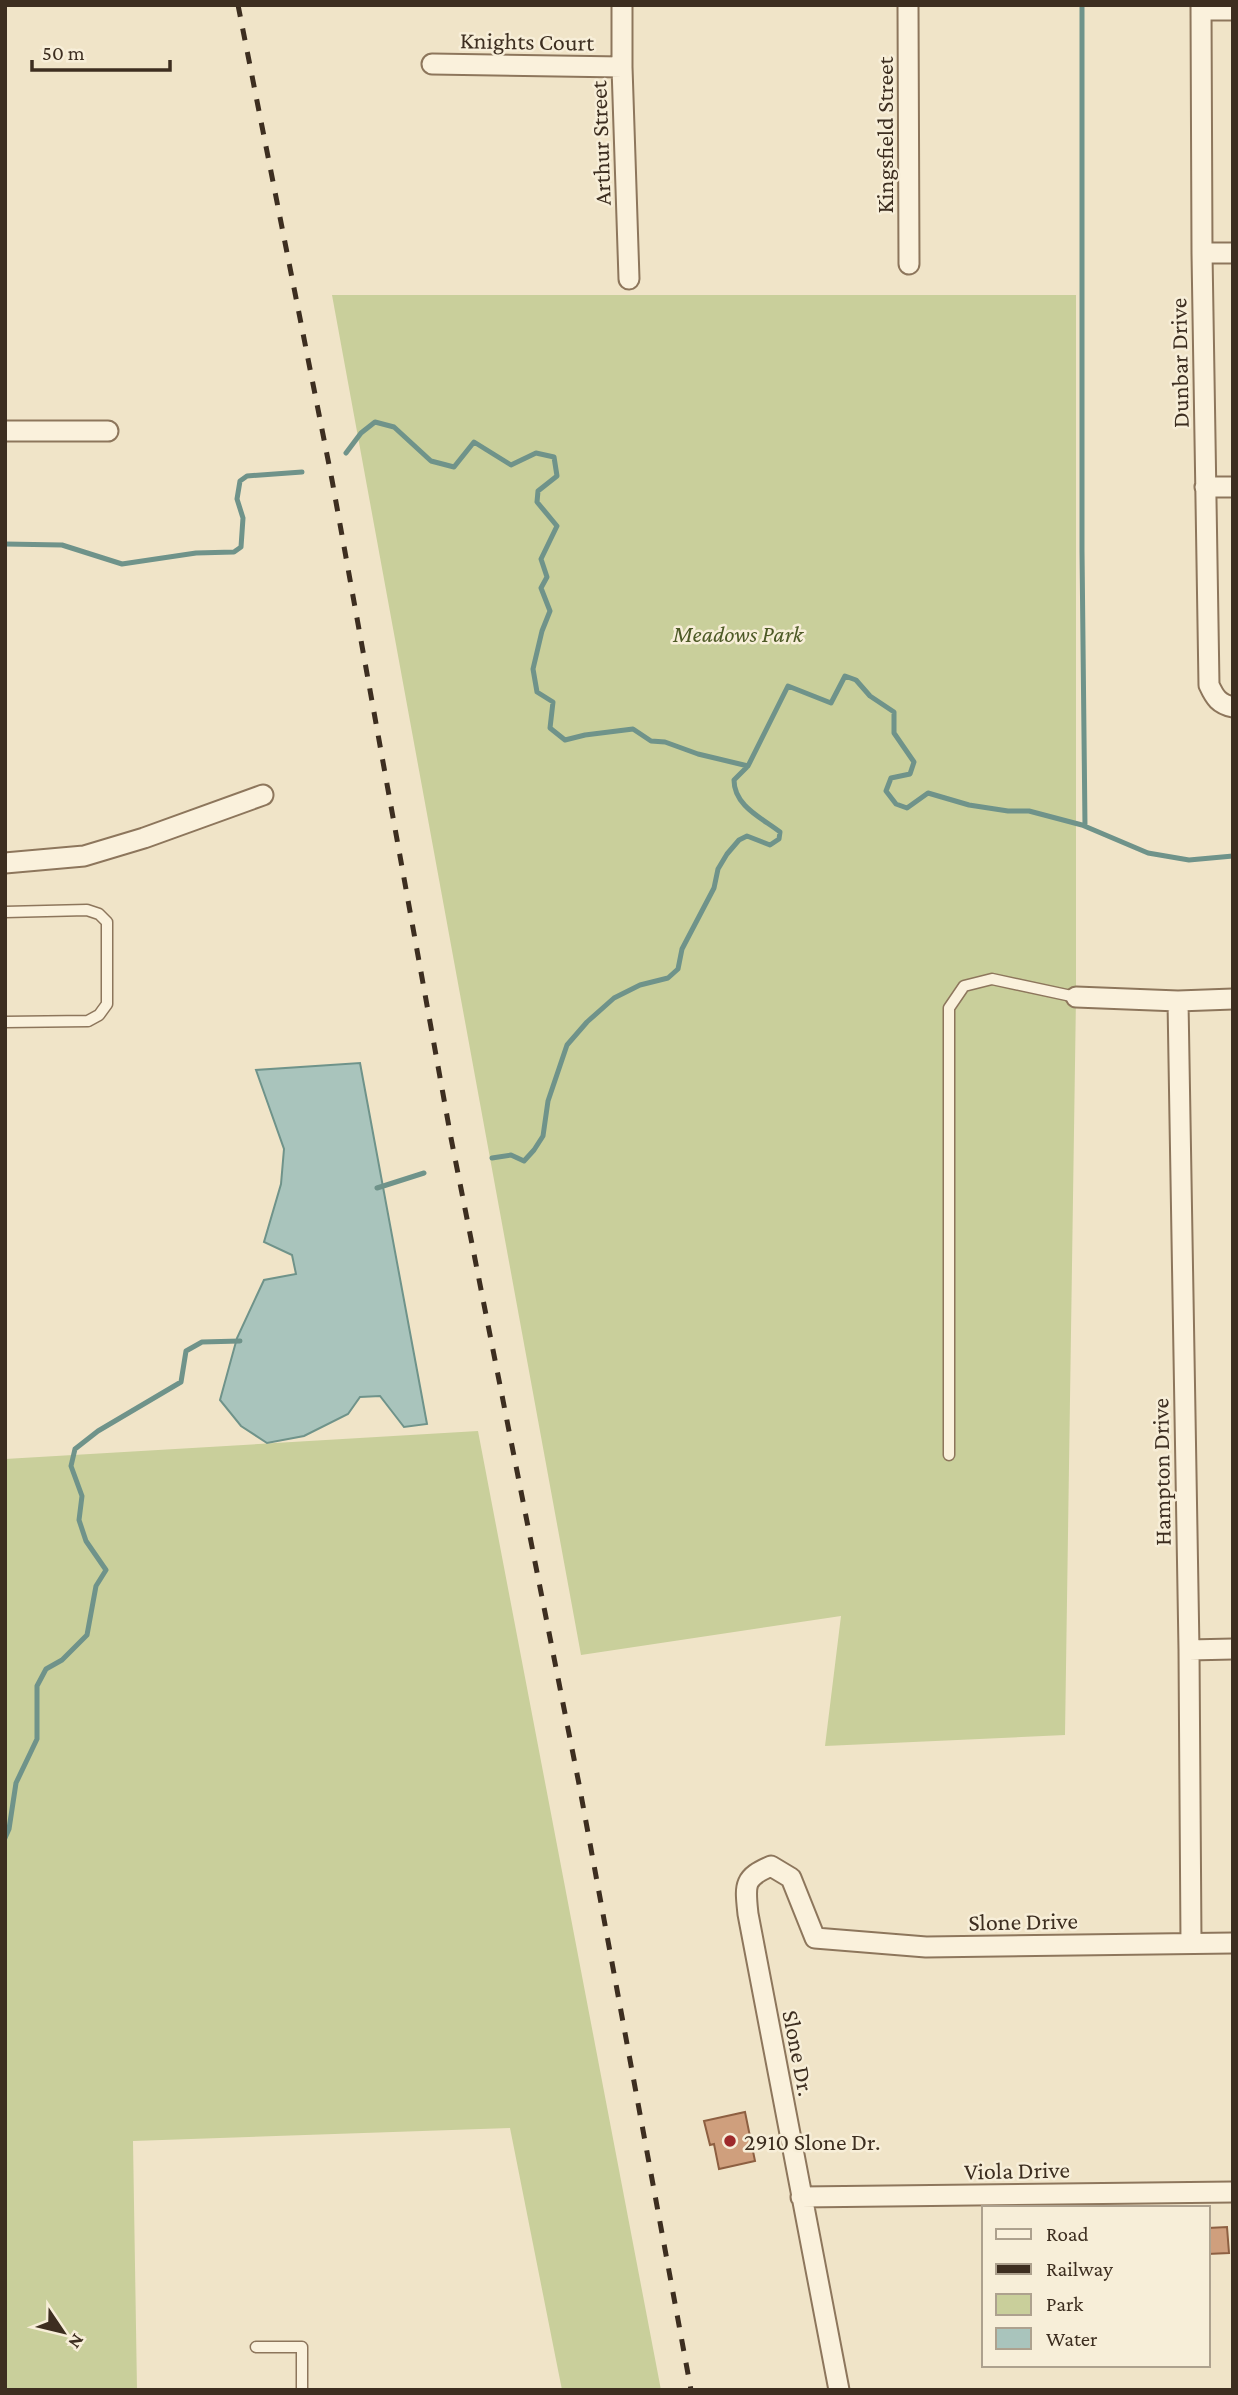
<svg xmlns="http://www.w3.org/2000/svg" width="1238" height="2395" font-family="'Crimson Pro',serif">
<style>
.green{fill:#c9cf9b}
.water{fill:#a9c4bc;stroke:#6f938a;stroke-width:2}
.lines{fill:none;stroke-linecap:round;stroke-linejoin:round}
.stream{stroke:#6f938a;stroke-width:5}
.building{fill:#cf9f7d;stroke:#8d5f41;stroke-width:2}
.service-casing{stroke:#8d765c;stroke-width:13}
.minor-casing{stroke:#8d765c;stroke-width:23}
.service{stroke:#faf1dc;stroke-width:10}
.minor{stroke:#faf1dc;stroke-width:19}
.rail{stroke:#3d2e20;stroke-width:5;stroke-dasharray:12 12;stroke-linecap:butt}
.poi-dot{fill:#9e2a2b;stroke:#f7eed8;stroke-width:2.5}
.labels{text-anchor:middle;dominant-baseline:central;stroke-width:5;stroke-linejoin:round;paint-order:stroke}
.street-label{font-size:24px;fill:#3d2e20;stroke:#f7eed8}
.park-label{font-size:24px;font-style:italic;fill:#4d5a26;stroke:#f7eed8}
.poi-label{font-size:24px;fill:#3d2e20;stroke:#f7eed8;text-anchor:start}
</style>
<rect width="100%" height="100%" fill="#f0e4c8"/>
<path class="green" d="M332,295H1076V997L1065,1735L825,1746L841,1616L581,1655Z
M478,1431L661,2390H562L510,2128L133,2141L137,2390H5V1459Z"/>
<path class="water" d="M360,1063L427,1424L404,1427L380,1396L360,1397L348,1414L304,1436L267,1443L241,1426L220,1400L237,1338L264,1280L296,1274L292,1255L264,1242L281,1184L284,1149L256,1070Z"/>
<g class="lines">
<path class="stream" d="M1082,5V551L1085,826
M346,453L361,433L375,422L394,427L431,461L454,467L474,442L511,465L536,453L554,457L557,476L538,491L537,502L557,526L541,559L547,577L541,588L550,611L542,631L533,669L537,692L553,702L550,728L565,740L585,735L633,729L651,741L665,742L698,754L748,766
M5,544L62,545L122,564L196,553L234,552L241,547L243,518L237,499L240,481L247,476L302,472
M492,1158L511,1155L524,1161L534,1150L543,1136L548,1101L567,1045L587,1022L614,998L640,985L668,978L678,969L682,949L714,888L718,869L727,854L739,840L747,836L770,845L779,839L780,832C762,818 734,806 734,780L748,766L788,686L831,703L845,676L856,680L870,696L894,712V733L914,762L910,774L891,778L886,791L896,804L907,808L928,793L969,805L1008,811H1029L1082,825L1148,853L1189,860L1233,856
M377,1188L424,1173
M5,1838L9,1829L16,1783L37,1739V1686L46,1669L62,1660L87,1635L96,1586L106,1570L86,1541L79,1520L82,1496L71,1466L75,1449L98,1431L181,1382L186,1351L202,1342L240,1341"/>
</g>
<path class="building" d="M745,2112L755,2161L719,2169L714,2144L710,2145L704,2121Z
M1227,2227L1229,2253L1208,2254V2228Z"/>
<g class="lines">
<defs>
<path id="service" d="M5,912L87,910L99,914L107,922V1004L99,1015L88,1021L5,1022
M949,1455V1008L964,986L992,979L1076,997
M256,2347H302V2390"/>
<path id="minor" d="M622,5V67L629,279
M908,5L909,264
M1201,5L1202,253L1209,685C1215,698 1219,704 1233,707
M1201,10H1233
M432,64L622,67
M1202,253H1233
M5,431H108
M1205,487H1233
M5,863L84,856L144,838L263,795
M1076,997L1178,1001L1233,999
M1178,1001L1189,1650L1191,1943
M1189,1650L1233,1649
M801,2197L1233,2192
M839,2390L748,1914C745,1885 743,1878 771,1866L791,1878L815,1938L926,1947L1233,1943"/>
</defs>
<use href="#service" class="service-casing"/>
<use href="#minor" class="minor-casing"/>
<use href="#service" class="service"/>
<use href="#minor" class="minor"/>
<path class="rail" d="M238,5L332,480L451,1138L579,1784L691,2390"/>
</g>
<circle class="poi-dot" cx="730" cy="2141" r="7"/>
<g class="labels">
<g class="street-label">
<text transform="translate(527 41) rotate(1)">Knights Court</text>
<text transform="translate(884 135) rotate(-90)">Kingsfield Street</text>
<text transform="translate(600 143) rotate(-92)">Arthur Street</text>
<text transform="translate(1179 363) rotate(-91)">Dunbar Drive</text>
<text transform="translate(1161 1472) rotate(-91)">Hampton Drive</text>
<text transform="translate(1023 1921) rotate(-1)">Slone Drive</text>
<text transform="translate(799 2053) rotate(79)">Slone Dr.</text>
<text transform="translate(1017 2170) rotate(-1)">Viola Drive</text>
</g>
<g class="park-label">
<text x="738" y="633">Meadows Park</text>
</g>
<g class="poi-label">
<text x="744" y="2141">2910 Slone Dr.</text>
</g>
</g>
<rect width="1238" height="2395" fill="none" stroke="#3d2e20" stroke-width="14"/>
<rect x="982" y="2206" width="228" height="161" fill="#f7eed8" stroke="#ada18e" stroke-width="2"/>
<rect x="996" y="2229" width="35" height="10" fill="#faf1dc" stroke="#ada18e" stroke-width="2"/>
<text x="1046" y="2241" font-size="21" fill="#3d2e20">Road</text>
<rect x="996" y="2264" width="35" height="10" fill="#3d2e20" stroke="#ada18e" stroke-width="2"/>
<text x="1046" y="2276" font-size="21" fill="#3d2e20">Railway</text>
<rect x="996" y="2294" width="35" height="21" fill="#c9cf9b" stroke="#ada18e" stroke-width="2"/>
<text x="1046" y="2311" font-size="21" fill="#3d2e20">Park</text>
<rect x="996" y="2328" width="35" height="21" fill="#a9c4bc" stroke="#ada18e" stroke-width="2"/>
<text x="1046" y="2346" font-size="21" fill="#3d2e20">Water</text>
<g transform="translate(63 2332) rotate(125)" stroke="#f7eed8" stroke-width="5" paint-order="stroke">
<path d="M0-5L12 26L0 18L-12 26Z" fill="#3d2e20"/>
<text y="-10" font-size="19" font-weight="bold" text-anchor="middle" fill="#3d2e20">N</text>
</g>
<path d="M32 60v10h138v-10" fill="none" stroke="#3d2e20" stroke-width="3.5"/>
<text x="42" y="60" font-size="21" fill="#3d2e20" stroke="#f7eed8" stroke-width="5" paint-order="stroke">50 m</text>
</svg>
